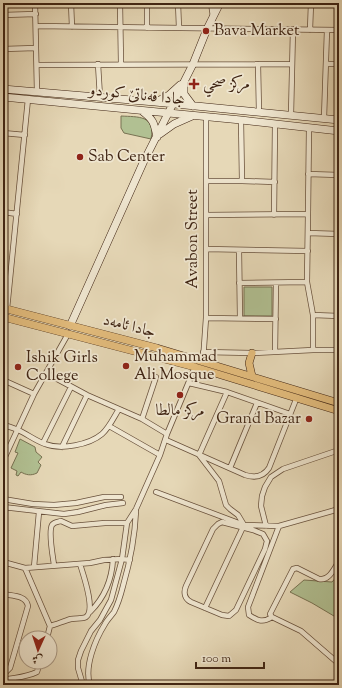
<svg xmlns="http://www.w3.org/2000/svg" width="342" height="688" font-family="'Sorts Mill Goudy',Amiri,serif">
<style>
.green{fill:#b1c092;stroke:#787252}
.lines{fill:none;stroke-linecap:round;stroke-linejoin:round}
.street-casing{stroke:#69513c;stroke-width:6}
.secondary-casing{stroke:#3f2413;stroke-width:8}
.primary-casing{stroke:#3f2413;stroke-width:8}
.street{stroke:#efe6d0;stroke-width:4.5}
.secondary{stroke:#efe6d0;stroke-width:7}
.primary{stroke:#e3bc7c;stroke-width:7}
.poi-dot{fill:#8f2418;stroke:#efe6d0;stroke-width:1.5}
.labels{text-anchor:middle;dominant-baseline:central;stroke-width:3.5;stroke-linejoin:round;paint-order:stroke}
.poi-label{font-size:16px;fill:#3f2413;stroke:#efe6d0;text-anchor:start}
.street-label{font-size:16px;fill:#3f2413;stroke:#efe6d0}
</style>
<rect width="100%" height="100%" fill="#e6d8b7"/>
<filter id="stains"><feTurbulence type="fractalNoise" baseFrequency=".005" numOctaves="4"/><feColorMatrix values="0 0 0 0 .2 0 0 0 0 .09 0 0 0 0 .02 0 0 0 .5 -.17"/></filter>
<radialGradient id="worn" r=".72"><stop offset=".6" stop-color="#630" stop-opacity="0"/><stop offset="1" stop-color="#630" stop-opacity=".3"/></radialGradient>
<path class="green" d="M121,116C138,117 156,115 151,139L124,133L121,128Z
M244,287H272V316H244Z
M20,439L35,447L36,452L42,457L38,462L41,465L37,473C31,476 26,475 21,472L18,476L16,475L17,471L11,468L18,453L15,452Z
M339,574V619L312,603L290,592L304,580L332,582Z"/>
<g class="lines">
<defs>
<path id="street" d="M35,3L37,92
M71,3L72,27
M120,3L121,64
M147,3V28
M178,3L179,28
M211,3L213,17
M3,15L36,14
M36,26L339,30
M310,30L311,3
M3,49L36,48
M98,64L100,97
M258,64L259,112
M326,64H339
M37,65L292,64
M291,115L293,29
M324,118L327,30
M3,133L25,135
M308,174L339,175
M206,181H242L241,120
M242,181L275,182
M3,212L17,214
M308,214L309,128
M206,215L308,214L307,282L313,315V350
M274,215L275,125
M308,233L339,234
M206,249L308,251
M239,250L240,318
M239,283L307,282
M7,309L28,99
M313,315L339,316
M206,318L276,319
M203,352L252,353L313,350H339
M275,352L276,283
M203,361L206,318V117
M46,373L87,395L142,419L167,434
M3,380L34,394
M189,383L227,392L290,414
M142,419L156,377
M3,425C8,426 13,428 18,430C27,434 36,441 45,444C61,450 89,445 102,434C109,428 114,417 119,409
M109,426L160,455
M166,440L245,475C254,478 263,477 269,468L297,397
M43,443L71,387
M62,447L87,395
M3,461L34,394L68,334
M230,468L257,403
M156,492L244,525L279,526L339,509
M3,499L33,504L54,505L76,503L104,497H121
M3,507L64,514L78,512L106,505L123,503
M3,522L5,508
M222,522L253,530L263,534L267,541L265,549L236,610L229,616L222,615L191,602C185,599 183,593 186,586L213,529L218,524Z
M266,526L261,506L262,496L265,487L271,477L283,469L339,450
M339,561C334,569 329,581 319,579L297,568L293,569L270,614L272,617L301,631L339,664
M3,562L25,568L90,563L104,560L122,559L130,560
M54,565C53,557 48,532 52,525C54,522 58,522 61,521L72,526L105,523H127
M34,567L39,512
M25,568L50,626
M3,594C12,596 26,595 28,606L10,668L6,672L3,673
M205,608L244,525L238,515L230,509L226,505L219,481L199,455L227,392
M90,612C104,598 112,579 113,559
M272,617C263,623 258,621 249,615L248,607L279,526
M47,638L50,626C57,624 64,621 71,619C76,618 82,619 86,617C96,610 83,574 80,564
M3,680C16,677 24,678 37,672L40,662
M83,685L78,668V660L81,651L91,631L100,620L111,600L122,559L127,523L136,509L160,455L167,434L195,367
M90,685C84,667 95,640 105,624C107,620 111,616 114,612C118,604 121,594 123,586C130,562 135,536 136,511"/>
<path id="secondary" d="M184,83V94L193,106
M3,89L155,102L339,120
M3,97L241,120L339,131
M156,102L169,95L180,85
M142,111C154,120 154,123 157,137
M160,134L174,124L192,116
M70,326L143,163L193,64L207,29L220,3"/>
<path id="primary" d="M3,308L157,348L339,403
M3,317L195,367L339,411
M252,376L249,363L252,353"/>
</defs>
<use href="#street" class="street-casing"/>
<use href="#secondary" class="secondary-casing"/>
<use href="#primary" class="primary-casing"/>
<use href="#street" class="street"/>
<use href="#secondary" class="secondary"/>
<use href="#primary" class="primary"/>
</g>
<g class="poi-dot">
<circle cx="206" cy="31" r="4"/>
<path d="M192 78h4v4h4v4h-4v4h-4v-4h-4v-4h4z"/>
<circle cx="80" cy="157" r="4"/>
<circle cx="126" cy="366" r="4"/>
<circle cx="18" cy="367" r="4"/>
<circle cx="180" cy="395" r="4"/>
<circle cx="309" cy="419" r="4"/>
</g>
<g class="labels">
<g class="poi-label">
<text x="214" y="31">Bava Market</text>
<text x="203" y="84">مركز صحي</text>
<text x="88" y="157">Sab Center</text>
<text x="134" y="357">Muhammad<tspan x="134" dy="18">Ali Mosque</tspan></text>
<text x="26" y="358">Ishik Girls<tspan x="26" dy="18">College</tspan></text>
<text x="180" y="411" text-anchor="middle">مركز مالطا</text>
<text x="301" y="419" text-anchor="end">Grand Bazar</text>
</g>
<g class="street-label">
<text transform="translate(137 96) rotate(6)">جادا قەناتێ کوردو</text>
<text transform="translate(193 239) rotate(-90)">Avabon Street</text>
<text transform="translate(129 327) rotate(14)">جادا ئامەد</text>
</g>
</g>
<rect width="342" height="688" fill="none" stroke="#e6d8b7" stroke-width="16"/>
<rect x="4" y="4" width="334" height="680" fill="none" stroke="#3f2413" stroke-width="2"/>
<rect x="8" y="8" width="326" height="672" fill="none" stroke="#3f2413"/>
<g transform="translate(38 650) rotate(183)"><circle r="19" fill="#efe6d0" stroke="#a99884"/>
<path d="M0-3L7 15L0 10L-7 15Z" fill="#8f2418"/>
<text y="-6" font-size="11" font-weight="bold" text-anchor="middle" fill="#3f2413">ش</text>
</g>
<path d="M196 662v6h68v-6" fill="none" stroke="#3f2413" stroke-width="2"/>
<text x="202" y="662" font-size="12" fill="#3f2413" stroke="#efe6d0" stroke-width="3" paint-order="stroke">100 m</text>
<rect width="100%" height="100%" filter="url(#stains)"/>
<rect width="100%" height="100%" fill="url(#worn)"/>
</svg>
